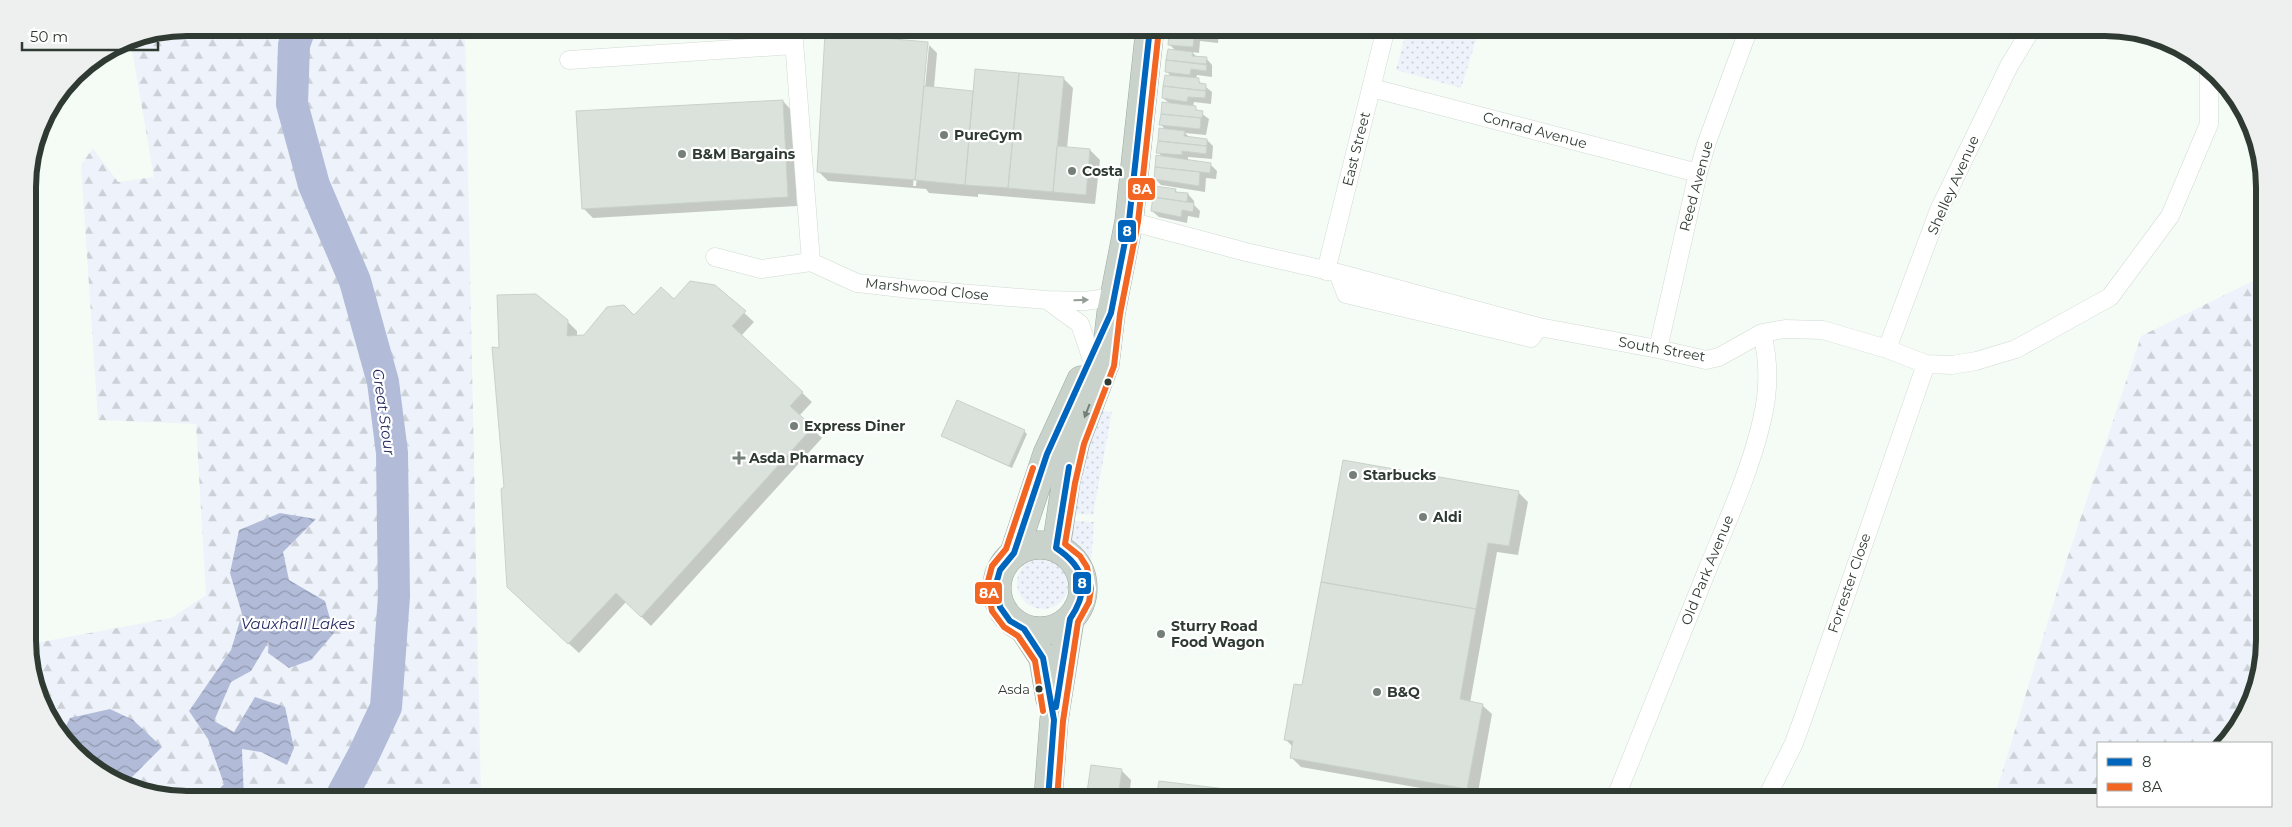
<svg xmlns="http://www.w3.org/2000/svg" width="2292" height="827" font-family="Montserrat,sans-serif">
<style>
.grass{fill:url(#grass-dots)}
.forest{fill:url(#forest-firs)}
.water{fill:url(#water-waves)}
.shadow{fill:#0003;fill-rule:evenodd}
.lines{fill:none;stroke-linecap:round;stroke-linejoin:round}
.river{stroke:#b2bbd8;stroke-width:32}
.building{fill:#dae2db;stroke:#c8d1ca}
.street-casing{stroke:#d1dad3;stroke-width:19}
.highway-casing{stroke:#9caa9f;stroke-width:29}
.street{stroke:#fefffe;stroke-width:18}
.highway{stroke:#c9d3cc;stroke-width:28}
.bus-1-casing{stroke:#fff;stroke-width:10}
.bus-2-casing{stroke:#fff;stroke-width:10}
.bus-1{stroke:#0065bd;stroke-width:6}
.bus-2{stroke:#f26522;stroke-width:6}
.oneway{fill:#969d98}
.oneway2{fill:#747f77}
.poi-dot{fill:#747f77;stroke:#fff;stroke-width:2}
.bus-dot{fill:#2f3b32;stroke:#fff;stroke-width:2}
.labels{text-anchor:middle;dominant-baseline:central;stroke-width:4.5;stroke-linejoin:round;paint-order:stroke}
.bus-label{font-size:13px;fill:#2f3b32;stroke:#fff;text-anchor:end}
.street-label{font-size:14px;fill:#2f3b32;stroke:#fff}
.poi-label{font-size:14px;font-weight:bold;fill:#2f3b32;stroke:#fff;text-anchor:start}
.water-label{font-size:15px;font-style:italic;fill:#262a61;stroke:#fff}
.rim{fill:none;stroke:#2f3b32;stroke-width:6}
.line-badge{stroke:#fff;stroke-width:2}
.badge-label{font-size:14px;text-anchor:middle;font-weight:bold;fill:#fff}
</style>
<defs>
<pattern id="grass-dots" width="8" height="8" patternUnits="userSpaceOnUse" patternTransform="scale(1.25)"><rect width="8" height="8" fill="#eef3fb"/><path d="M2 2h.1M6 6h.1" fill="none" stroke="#ccd1d8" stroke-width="1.8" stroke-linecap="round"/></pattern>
<pattern id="forest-firs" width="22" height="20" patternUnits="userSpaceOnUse" patternTransform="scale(1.25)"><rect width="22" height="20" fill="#eef3fb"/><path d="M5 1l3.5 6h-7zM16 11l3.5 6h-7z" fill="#ccd1d8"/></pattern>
<pattern id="water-waves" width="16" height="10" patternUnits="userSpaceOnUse" patternTransform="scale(1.25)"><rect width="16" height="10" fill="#b2bbd8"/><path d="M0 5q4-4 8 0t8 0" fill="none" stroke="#9199b0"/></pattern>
</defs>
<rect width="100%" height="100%" fill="#f5fcf6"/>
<path class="grass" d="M1407,28H1480L1461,88L1396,70Z
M1098,410L1112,412L1093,515L1065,513Z
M1066,520L1094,522L1091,564C1074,554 1070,538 1066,520Z
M1017 583a26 26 0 1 1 52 0a26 26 0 1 1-52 0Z"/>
<path class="forest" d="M187,28H465L481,799H187L136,791L67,745L31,671L30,644L171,618L206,595L196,424L98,420L81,165L93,148L118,182L154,177L130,39Z
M2263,276L2264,640L2256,691L2232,737L2225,743H2098V799H1994L2065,565L2141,336Z"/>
<path class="water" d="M280,513L316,519L283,552L289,580L325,601L334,633L311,660L289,668L268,653L269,641L251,671L231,682L214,721L234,732L255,697L285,707L294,748L287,765L261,752L242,749L244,799H210L224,784L208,739L189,711L231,650L242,614L230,573L239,530Z
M110,709L133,720L162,747L125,784L67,745L62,734L70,718Z"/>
<path class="shadow" d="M560,28H699L570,38Z
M1171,28H1213L1219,34L1218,43L1200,41L1199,53L1192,52L1197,57L1206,58L1212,65V77L1197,75L1196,79L1212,92L1211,104L1194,102L1193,107L1209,119L1206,135L1185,133L1190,138L1207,140L1213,146L1212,159L1188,157V161L1210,164L1217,171L1216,179L1206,178L1205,192L1161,185L1155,179L1157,157L1163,158L1158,152L1166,130L1161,125L1163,104H1170L1163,98L1172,77L1166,71L1169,50L1176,51L1169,44Z
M927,43L937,53L934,88L975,92L1063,78L1073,88L1067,148L1090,150L1100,160L1095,204L978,194V197L929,193L926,189L828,181L818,171ZM926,45H929L916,186H913Z
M783,101L792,111L797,206L593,218L583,208Z
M1175,190L1178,193L1188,194L1194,201V205L1200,211L1199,218L1188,216L1187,223L1159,217L1152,211Z
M715,286L754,322L741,336L812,402L799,416L822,438L651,626L626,602L579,653L518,597L505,487L501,349L567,321L577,331V336H584Z
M1024,431L1027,434L1012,468L942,436Z
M1518,492L1528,502L1518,555L1497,552L1470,703L1482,705L1492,714L1477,798L1301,767L1291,757L1293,747L1285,739L1303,687Z
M1092,767L1122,771L1131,780L1129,799H1087Z
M1160,782L1225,790L1234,799H1158Z"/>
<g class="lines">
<path class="river" d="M300,28L294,45L292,104L314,185L355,281L383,382L392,453L394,596L386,707L363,756L340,799"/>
</g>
<path class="building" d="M1170,28H1213L1212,37L1169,33Z
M825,33L928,42L915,180L817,172Z
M1169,33L1194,36L1193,47L1168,45Z
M1168,49L1193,52L1192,56L1207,57L1206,64L1166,60Z
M1166,60L1207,65L1206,71L1191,69L1190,75L1165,72Z
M975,69L1019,73L1008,188L965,185Z
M1019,73L1064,77L1053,192L1008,188Z
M1165,75L1199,78V83L1206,84V91L1163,86Z
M924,86L973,91L965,185L915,180Z
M1163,86L1206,91L1205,98L1188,97L1187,102L1162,98Z
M783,100L788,197L582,209L576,111Z
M1162,102L1196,106V110L1203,111L1202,118L1161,114Z
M1161,114L1201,118L1200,129L1159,125Z
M1159,128L1185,131L1184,136L1207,139V146L1158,141Z
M1158,141L1207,146L1206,154L1182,151V155L1156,153Z
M1057,146L1090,149L1086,195L1053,192Z
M1156,155L1211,163L1210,173L1155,167Z
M1155,167L1200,172L1199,186L1154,179Z
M1154,186L1176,189L1175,192L1188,193L1187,202L1153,197Z
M1153,197L1194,203L1193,212L1182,210L1181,217L1151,211Z
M690,281L715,285L746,311L732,326L803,392L790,406L813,427L641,617L616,593L568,644L507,587L501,489L504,487L492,347L499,348L497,295L536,294L568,320L567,336L584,335L607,307L624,305L634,315L661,287L674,299Z
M957,400L1025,430L1009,466L941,436Z
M1343,460L1519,491L1509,546L1488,543L1476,609L1321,582Z
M1321,582L1476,609L1460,699L1483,704L1467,789L1290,758L1293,741L1284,740L1294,684L1302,685Z
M1091,765L1122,769L1118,799H1086Z
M1159,781L1226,789L1224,799H1156Z"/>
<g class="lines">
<defs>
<path id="street" d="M793,28L811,262
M569,60L794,45
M1372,88L1698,173
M1129,221L1246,252L1338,273L1539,327L1658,349L1706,360L1719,357L1762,333L1785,329L1823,330L1887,349L1926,364L1952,365L1976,361L2016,349L2110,297L2170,216L2209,124V72
M715,257L761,269L811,262L857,283L910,289L1047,300L1085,301L1114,297
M1326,271L1386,28
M1338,273L1346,294L1531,338L1539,327
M1047,300L1080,324L1091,357
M1658,349L1698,173L1707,142L1749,28
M1887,349L1939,210L2009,66L2032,28
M1615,799C1645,724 1676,649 1706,573C1726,524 1750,472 1762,420C1769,391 1769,361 1762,333
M1766,799L1794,743L1806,710L1926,364"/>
<path id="highway" d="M997 588a43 43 0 1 1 86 0a43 43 0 1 1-86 0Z
M1056,548L1066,481L1076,441L1105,364L1111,313L1129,221L1150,28
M1014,553L1047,454L1081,380
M1024,629L1043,658L1050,699
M1048,799L1054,720L1070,619"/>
</defs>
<use href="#street" class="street-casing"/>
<use href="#highway" class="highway-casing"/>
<use href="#street" class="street"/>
<use href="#highway" class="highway"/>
<defs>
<path id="bus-1" d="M1056,707L1070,619C1090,589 1086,568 1056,548L1069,467
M1048,799L1054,720L1043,658L1024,629L1010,621L1000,607L996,584L1000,570L1014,553L1047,454L1111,313L1129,221L1150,28"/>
<path id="bus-2" d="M1033,468L1006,549L992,566L987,585L992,611L1004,627L1018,636L1035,661L1043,711
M1057,799L1063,721L1078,622L1089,602L1091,589L1087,567L1080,556L1065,544L1075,483L1084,444L1114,366L1120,314L1138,222L1159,29"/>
</defs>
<use href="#bus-1" class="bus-1-casing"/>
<use href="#bus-2" class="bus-2-casing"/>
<use href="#bus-1" class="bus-1"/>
<use href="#bus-2" class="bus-2"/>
</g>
<defs><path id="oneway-solid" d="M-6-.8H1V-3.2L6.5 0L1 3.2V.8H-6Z" transform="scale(1.25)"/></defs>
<use class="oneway" href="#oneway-solid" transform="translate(1081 300) rotate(-2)"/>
<use class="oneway2" href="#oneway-solid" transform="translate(1087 411) rotate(111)"/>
<g class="poi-dot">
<circle cx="944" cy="135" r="5"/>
<circle cx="682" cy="154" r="5"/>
<circle cx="1072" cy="171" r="5"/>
<circle cx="794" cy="426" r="5"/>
<path d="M736.5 450.5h5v5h5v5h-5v5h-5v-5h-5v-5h5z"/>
<circle cx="1353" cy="475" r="5"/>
<circle cx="1423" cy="517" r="5"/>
<circle cx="1161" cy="634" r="5"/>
<circle cx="1377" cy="692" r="5"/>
</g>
<g class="bus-dot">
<circle cx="1108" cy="382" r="4.5"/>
<circle cx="1039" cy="689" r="4.5"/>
</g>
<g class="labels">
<g class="bus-label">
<text x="1030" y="689">Asda</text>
</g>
<g class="street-label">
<text transform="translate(1535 130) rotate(15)">Conrad Avenue</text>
<text transform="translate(1356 149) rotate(-76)">East Street</text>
<text transform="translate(1953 185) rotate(-66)">Shelley Avenue</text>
<text transform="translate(1696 186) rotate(-75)">Reed Avenue</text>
<text transform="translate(927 289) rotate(6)">Marshwood Close</text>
<text transform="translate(1662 349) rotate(10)">South Street</text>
<text transform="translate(1707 570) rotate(-68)">Old Park Avenue</text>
<text transform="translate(1849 583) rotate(-71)">Forrester Close</text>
</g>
<g class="poi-label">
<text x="954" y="135">PureGym</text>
<text x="692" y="154">B&amp;M Bargains</text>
<text x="1082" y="171">Costa</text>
<text x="804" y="426">Express Diner</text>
<text x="749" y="458">Asda Pharmacy</text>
<text x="1363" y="475">Starbucks</text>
<text x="1433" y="517">Aldi</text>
<text x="1171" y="626">Sturry Road<tspan x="1171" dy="16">Food Wagon</tspan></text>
<text x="1387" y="692">B&amp;Q</text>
</g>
<g class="water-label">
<text transform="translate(384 412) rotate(82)">Great Stour</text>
<text x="298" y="623">Vauxhall Lakes</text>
</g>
</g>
<path d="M0 0H2292V827H0ZM187 36H2105A151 151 0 0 1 2256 187V640A151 151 0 0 1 2105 791H187A151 151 0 0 1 36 640V187A151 151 0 0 1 187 36Z" fill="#eeefef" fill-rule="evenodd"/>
<path class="rim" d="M187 36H2105A151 151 0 0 1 2256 187V640A151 151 0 0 1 2105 791H187A151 151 0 0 1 36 640V187A151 151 0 0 1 187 36Z"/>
<g class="line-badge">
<rect x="1127" y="177" width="29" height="24" rx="5" fill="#f26522"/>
<rect x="1117" y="219" width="20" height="24" rx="5" fill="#0065bd"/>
<rect x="1072" y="571" width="20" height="24" rx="5" fill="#0065bd"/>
<rect x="974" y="581" width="29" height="24" rx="5" fill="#f26522"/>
</g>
<g class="badge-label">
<text x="1142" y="194">8A</text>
<text x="1127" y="236">8</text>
<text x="1082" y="588">8</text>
<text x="989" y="598">8A</text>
</g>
<rect x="2097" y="742" width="175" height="65" fill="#ffffff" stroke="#acb1ad"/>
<rect x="2107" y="758" width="25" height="8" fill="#0065bd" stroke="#acb1ad"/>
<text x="2142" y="767" font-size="15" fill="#2f3b32">8</text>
<rect x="2107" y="783" width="25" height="8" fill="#f26522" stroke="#acb1ad"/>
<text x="2142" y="792" font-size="15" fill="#2f3b32">8A</text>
<path d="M22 42v8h136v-8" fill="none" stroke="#2f3b32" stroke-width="2.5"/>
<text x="30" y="42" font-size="15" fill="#2f3b32" stroke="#ffffff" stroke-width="4" paint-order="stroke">50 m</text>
</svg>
